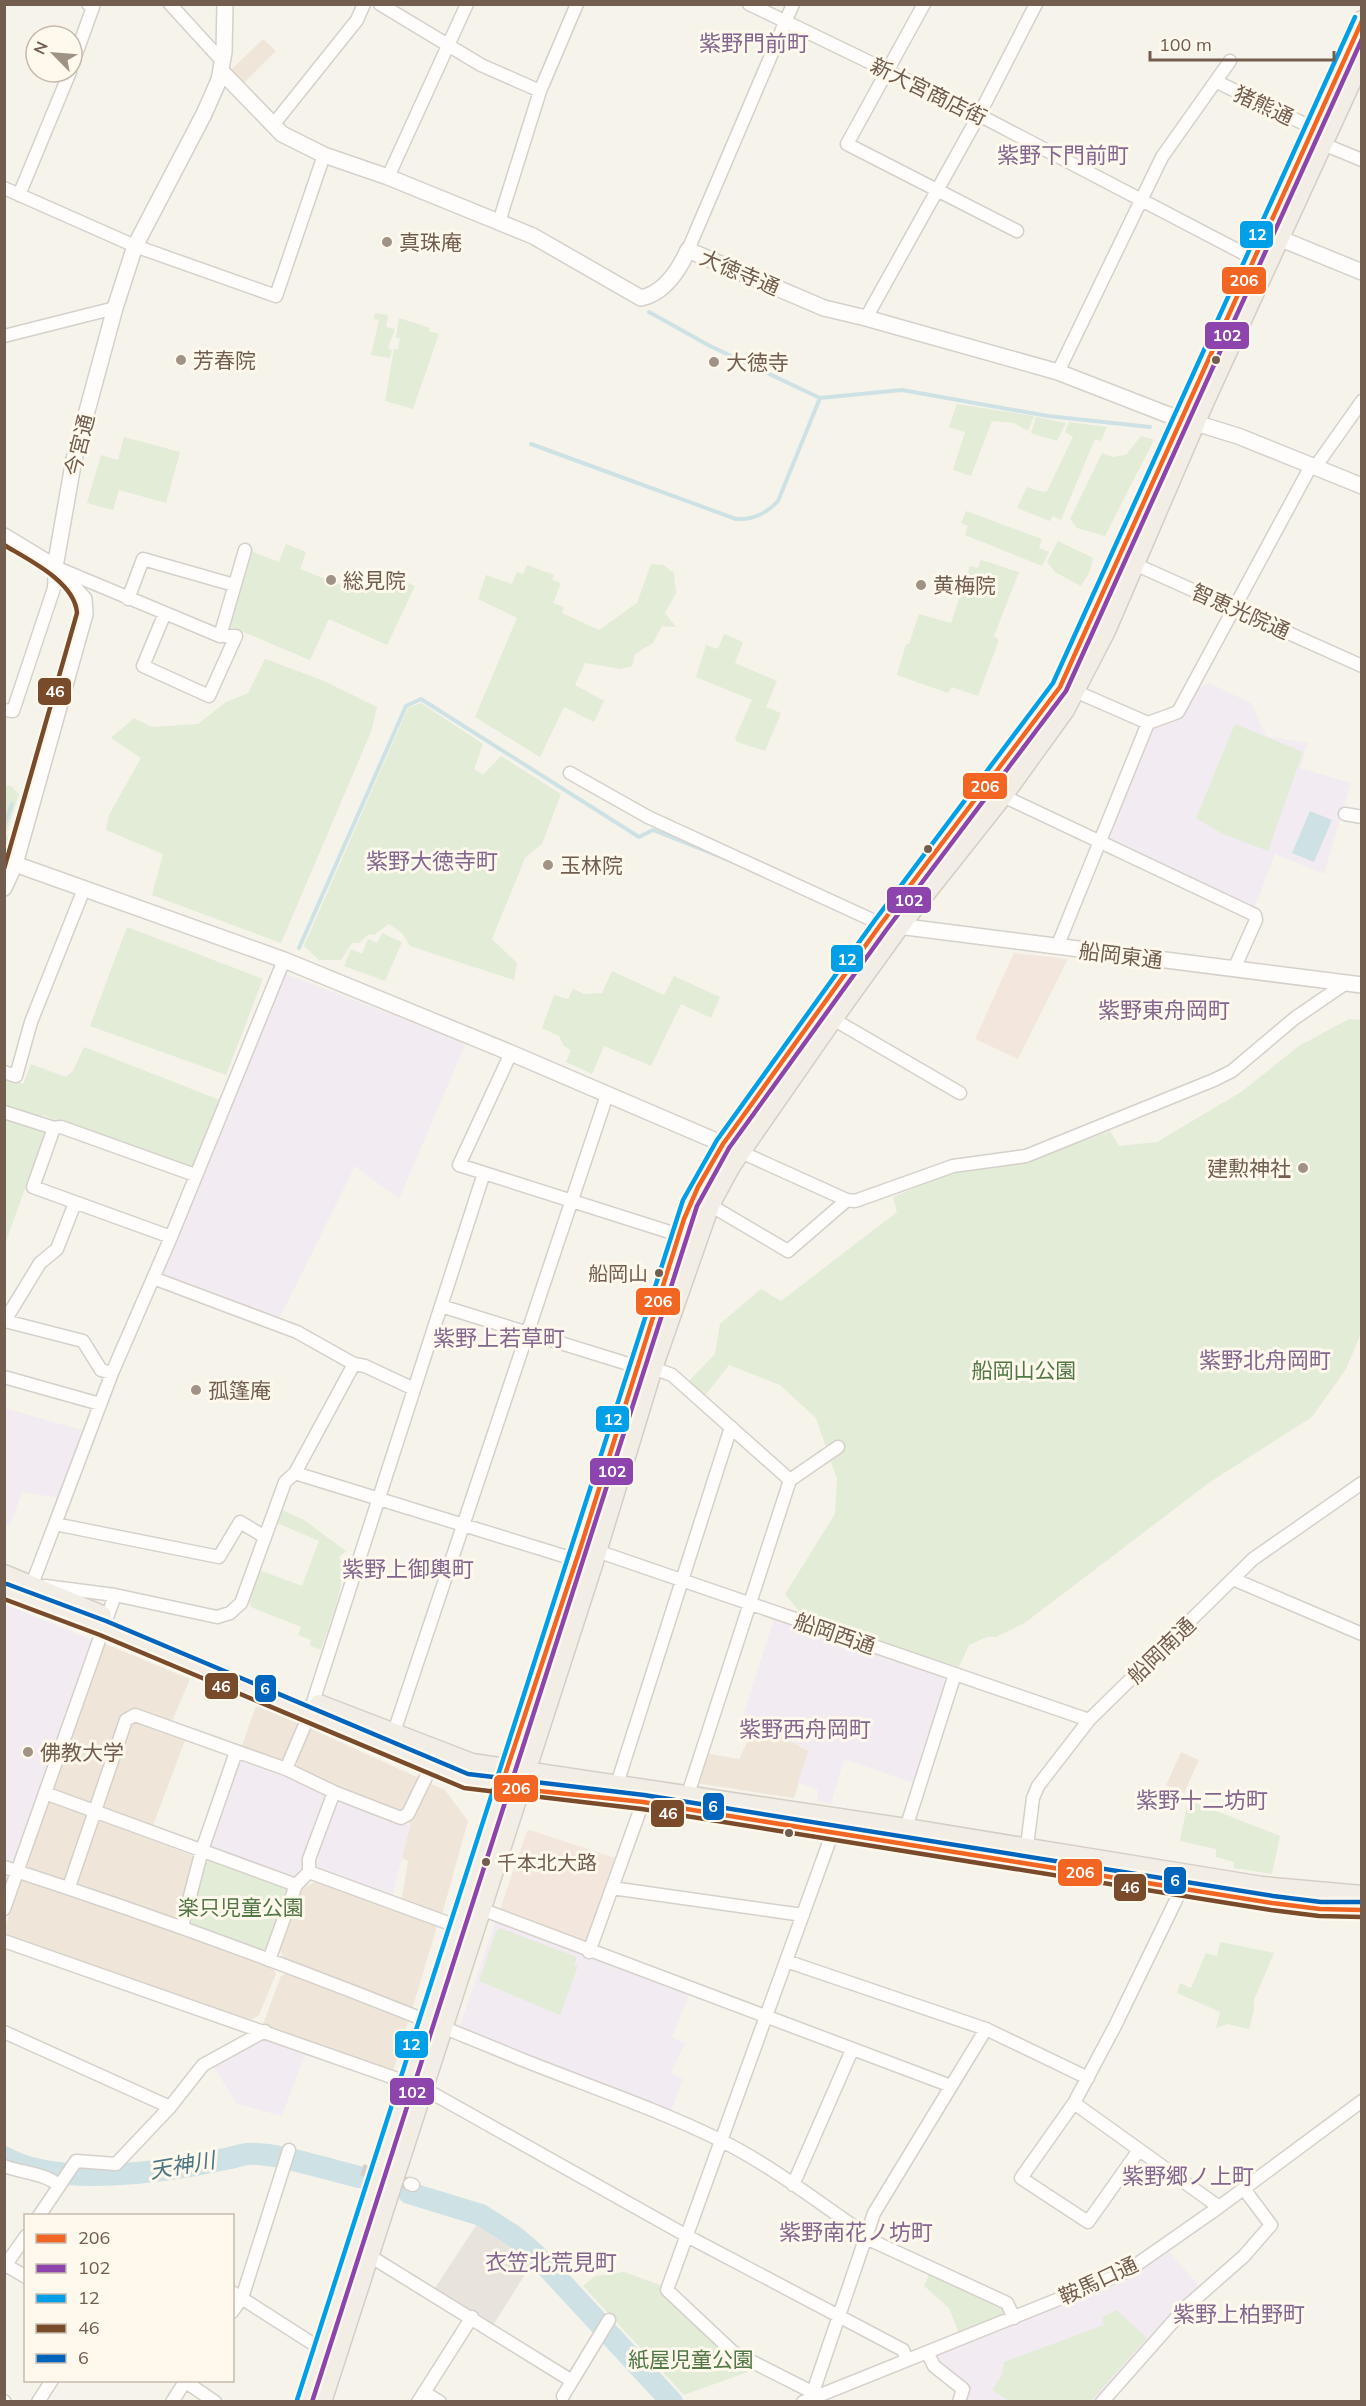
<svg xmlns="http://www.w3.org/2000/svg" width="1366" height="2406" font-family="Mulish,'Noto Sans JP',sans-serif">
  <style>
    .residential { fill: #efe6d9 }
    .commercial { fill: #f3e6dd }
    .industrial { fill: #e8e3dd }
    .education { fill: #f3ebf2 }
    .green { fill: #e2ecd7 }
    .water { fill: #cee2e5 }
    .lines { fill: none; stroke-linecap: round; stroke-linejoin: round }
    .stream { stroke: #cee2e5; stroke-width: 4 }
    .river { stroke: #cee2e5; stroke-width: 22 }
    .minor-tunnel { stroke: #d5cec4; stroke-width: 12; stroke-dasharray: 12 6; stroke-linecap: butt }
    .minor-casing { stroke: #d5d0ca; stroke-width: 15 }
    .tertiary-casing { stroke: #d5d0ca; stroke-width: 18 }
    .primary-casing { stroke: #d5cec7; stroke-width: 21 }
    .minor { stroke: #fefdfc; stroke-width: 12 }
    .tertiary { stroke: #fefdfc; stroke-width: 15 }
    .primary { stroke: #f2eee6; stroke-width: 18 }
    .bus-1-casing { stroke: #fef8ed; stroke-width: 9 }
    .bus-2-casing { stroke: #fef8ed; stroke-width: 9 }
    .bus-3-casing { stroke: #fef8ed; stroke-width: 9 }
    .bus-4-casing { stroke: #fef8ed; stroke-width: 9 }
    .bus-5-casing { stroke: #fef8ed; stroke-width: 9 }
    .bus-1 { stroke: #f26522; stroke-width: 4.5 }
    .bus-2 { stroke: #8e44ad; stroke-width: 4.5 }
    .bus-3 { stroke: #00a0e9; stroke-width: 4.5 }
    .bus-4 { stroke: #7a4b2a; stroke-width: 4.5 }
    .bus-5 { stroke: #0065bd; stroke-width: 4.5 }
    .poi-dot { fill: #a09285; stroke: #fef8ed; stroke-width: 2 }
    .bus-dot { fill: #725d4e; stroke: #fef8ed; stroke-width: 2 }
    .labels { text-anchor: middle; dominant-baseline: central; stroke-width: 6; stroke-linejoin: round; paint-order: stroke }
    .bus-label { font-size: 20px; fill: #725d4e; stroke: #fef8ed; text-anchor: end }
    .street-label { font-size: 21px; fill: #725d4e; stroke: #fef8ed }
    .poi-label { font-size: 21px; fill: #725d4e; stroke: #fef8ed; text-anchor: start }
    .park-label { font-size: 21px; fill: #527846; stroke: #fef8ed }
    .neighbourhood-label { font-size: 22px; fill: #84668e; stroke: #fef8ed }
    .water-label { font-size: 22px; font-style: italic; fill: #497684; stroke: #fef8ed }
    .line-badge { stroke: #fef8ed; stroke-width: 2 }
    .badge-label { font-size: 16px; text-anchor: middle; font-weight: bold; fill: #fff }
  </style>
  <rect width="100%" height="100%" fill="#f6f3eb"/>
  <path class="residential" d="M263 39 276 51 244 83 231 70Z
    M103 1643 190 1679 173 1719 167 1723 133 1710 123 1715 93 1805 52 1790Z
    M256 1706 300 1724 285 1763 241 1748Z
    M137 1719 186 1738 152 1828 106 1811 101 1801 128 1724Z
    M756 1723 809 1751 794 1798 695 1783 705 1753 739 1759Z
    M307 1727 419 1778 403 1812 399 1813 297 1770 296 1752Z
    M1181 1752 1199 1760 1184 1793 1166 1785Z
    M427 1782 445 1790 468 1821 441 1918 402 1901V1897L408 1861 401 1858 410 1826 407 1820Z
    M49 1798 90 1813 68 1877 62 1880 29 1868 26 1862Z
    M98 1820 196 1857 178 1919 76 1884Z
    M27 1878 272 1966 276 1974 259 2015 251 2020 6 1936 5 1927 20 1882Z
    M317 1881 437 1926 412 2010 285 1961 279 1948 301 1889Z
    M288 1973 409 2019 393 2072 263 2024 281 1976Z"/>
  <path class="commercial" d="M1014 953 1068 959 1018 1059 975 1039Z
    M530 1830 615 1858 587 1939 580 1943 499 1912 527 1831Z"/>
  <path class="industrial" d="M479 2221 506 2239 531 2265 493 2325 435 2288Z"/>
  <path class="education" d="M1209 683 1251 703 1266 736 1308 743 1300 768 1351 783 1324 874 1275 854 1254 909 1113 842 1108 829 1150 732 1156 726 1181 717 1196 688Z
    M283 973 466 1043 399 1199 355 1166 279 1319 159 1275Z
    M4 1408 85 1431 59 1498 22 1492 10 1526 5 1524Z
    M4 1604 92 1640 12 1867 4 1864Z
    M774 1619 944 1677 945 1682 913 1783 844 1759 831 1804 817 1801 818 1790 798 1782 809 1750 743 1716Z
    M243 1758 321 1789 327 1801 305 1868 291 1879 215 1852 208 1839 239 1760Z
    M340 1797 410 1826 393 1894 386 1898 316 1871 313 1861 336 1798Z
    M495 1922 689 1995 672 2037 685 2043 671 2073 683 2079 669 2116 459 2029Z
    M263 2038 306 2051 282 2116 237 2104 213 2066Z
    M1168 2251 1201 2288 1098 2401H964L968 2386 937 2365 933 2354 1128 2280Z"/>
  <path class="green" d="M375 313 388 315 386 327 395 329 388 348 392 350 390 358 371 355 379 320 374 319Z
    M399 318 430 328 429 331 439 334 413 409 385 401 394 349H398L400 338H396Z
    M957 404 1034 416 1028 431 1014 423 992 421 971 476 953 470 965 432 949 427Z
    M1036 417 1066 423 1057 441 1031 433Z
    M1069 422 1107 427 1101 441 1095 439 1061 520 1053 516 1050 521 1017 508 1027 487 1043 492 1047 491 1073 437 1065 432Z
    M1141 436 1154 440 1105 536 1077 528 1070 519 1102 453 1113 457 1126 455Z
    M124 437 180 452 166 503 119 490 113 510 87 503 101 455 118 460Z
    M966 511 1042 539 1039 548 1049 552 1042 566 965 535 968 526 961 523Z
    M1058 541 1093 558 1090 571 1081 586 1055 572 1047 562Z
    M286 544 306 552 300 569 343 586 345 581 374 592 383 572 415 586 387 645 329 619 310 660 229 626 238 587 251 551 279 562Z
    M981 560 1019 572 994 636 999 640 978 696 952 687 948 693 897 675 906 644H909L919 614 951 623 970 566 978 568Z
    M651 564 663 565 674 573 676 593 665 613 676 627 662 626 653 643 635 654 632 666 621 669 585 663 575 685 604 701 594 722 564 707 540 757 475 717 517 618 478 599 486 575 512 584 517 572 523 574 527 565 554 575 552 580 561 583 553 603 564 607 562 613 599 630 637 603Z
    M724 634 743 642 735 663 777 681 766 707 781 713 765 751 737 742 735 738 752 700 696 677 706 645 718 649Z
    M265 659 322 680 377 707 371 732 281 943 152 895 163 854 106 830 109 815 141 758 111 738 134 718 152 727 198 724 226 702 248 693Z
    M421 703 483 744 474 769 483 775 501 756 561 794 542 844 525 858 492 939 517 963 514 980 410 946 402 933 389 924 374 935 369 934 359 943H352L341 960H319L304 946 408 708Z
    M1235 724 1303 752 1268 851 1223 834 1196 818Z
    M5 785 11 786 19 794 6 834 12 847 8 857 4 856Z
    M127 927 263 979 226 1075 90 1026Z
    M382 933 402 942 385 981 344 966 351 949 362 954 368 939 377 943Z
    M612 971 664 995 674 976 720 997 711 1018 681 1004 651 1066 604 1046 592 1074 566 1062 571 1050 564 1046 559 1036 542 1028 554 995 568 999 573 989 584 994 602 993Z
    M1349 1019 1361 1020 1362 1331 1346 1369 1312 1417 1210 1482 1026 1622 996 1637H987L969 1645 959 1667 804 1617 785 1594 835 1514 837 1479 816 1418 780 1385 729 1365 704 1397 687 1383 715 1354 720 1324 761 1289 781 1301 897 1212 893 1197 945 1175 1029 1161 1110 1131 1119 1146 1157 1142 1241 1092 1299 1046Z
    M84 1047 220 1100 192 1167 42 1115 39 1121 5 1109 4 1077 23 1084 31 1064 66 1077 73 1071Z
    M5 1116 46 1130 5 1244Z
    M282 1510 304 1520 346 1551 339 1557C350 1578 328 1627 321 1650L310 1646 311 1640 298 1635 301 1627 251 1607 249 1600 259 1570 302 1586 319 1541 277 1523Z
    M1188 1800 1280 1836 1272 1874 1234 1868V1862L1216 1857V1849L1180 1841Z
    M211 1859 289 1887 271 1945 261 1951 193 1926C189 1912 196 1866 211 1859Z
    M500 1928 577 1957 574 1965 578 1966 560 2015 479 1981 496 1931Z
    M1220 1942 1274 1953 1254 2000V2010L1249 2029 1228 2024 1216 2028 1220 2012 1177 1993 1180 1983 1191 1988 1206 1953 1217 1956Z
    M624 2272 663 2286 733 2358 753 2370 684 2395 583 2286 595 2276Z
    M929 2274 1004 2310 1006 2314 959 2333 949 2308 924 2286Z
    M1117 2310 1147 2338 1091 2401H1009L992 2390 1002 2375 1004 2362 1104 2325 1102 2317Z"/>
  <path class="water" d="M1310 811 1332 820 1314 862 1292 853Z"/>
  <g class="lines">
    <path class="stream" d="M649 312 710 346 820 398 902 390 1048 416 1150 427
      M531 444 736 519C752 520 767 513 778 501L820 398
      M4 825 12 804
      M299 948 406 706 421 699 639 837 653 830 726 859"/>
    <path class="river" d="M4 2157C57 2188 167 2172 225 2159 232 2158 240 2155 247 2154 271 2151 333 2171 359 2177
      M409 2193 481 2215 514 2236 535 2254 672 2402"/>
    <path class="minor-tunnel" d="M362 2170 410 2184"/>
    <defs>
      <path id="minor" d="M170 4 223 62
        M380 4 481 65 540 91
        M749 4 979 115 1260 262
        M924 4 847 144 1017 231
        M72 65 93 7 88 4
        M1217 82 1311 127
        M273 125 357 20 364 4
        M1323 144 1362 160
        M388 177 467 4
        M4 188 135 246 276 296 324 155
        M19 195 70 72
        M499 222 540 91 577 4
        M688 250 793 4
        M866 318 979 115 1036 4
        M4 336 115 308
        M1058 372 1162 157 1230 61
        M1316 466 1362 401
        M1130 562 1362 666
        M128 599 143 559 234 585
        M220 636 245 550
        M1077 692 1148 723
        M4 710 13 711 54 588 55 567 220 636H236L209 696 143 666 165 613
        M570 773 648 817 881 924
        M1003 796 1255 915 1256 920 1234 969
        M1345 814 1362 817
        M1057 947 1148 723 1178 712 1312 464
        M833 1019 960 1093
        M511 1053 459 1165 679 1235
        M4 1072 16 1076 31 1022 84 889
        M4 1112 54 1128 61 1127 195 1175
        M54 1128 33 1187 171 1237
        M734 1149 847 1200 855 1201 953 1166 1026 1156 1214 1080 1232 1071 1295 1018 1346 983
        M710 1205 788 1251 847 1200
        M153 1278 297 1332 354 1364 365 1366 414 1389
        M441 1306 638 1367 653 1368 672 1375 790 1480
        M5 1321 83 1341 101 1370 112 1373
        M4 1322 40 1263 57 1249 75 1203
        M4 1377 100 1404
        M295 1473 593 1565
        M55 1524 112 1373 171 1237 284 960
        M591 1549 1089 1720
        M1233 1579 1362 1634
        M45 1586 115 1595
        M29 1592 55 1524 219 1557 240 1522 265 1537
        M313 1702 484 1173
        M393 1735 607 1095
        M286 1769 310 1713
        M617 1784 731 1427
        M45 1793 296 1885
        M688 1794 790 1480 838 1447
        M906 1828 955 1674
        M1026 1854 1033 1798 1038 1786 1089 1720 1253 1559 1362 1483
        M4 1867C180 1924 352 1989 523 2060 588 2086 657 2109 720 2140 772 2166 820 2203 867 2236
        M309 1872 459 1927
        M69 1887 126 1720 135 1715 286 1769 334 1792 401 1818 408 1814 431 1767
        M612 1888 803 1915
        M4 1909 115 1595 217 1617 230 1613 241 1603 285 1482 295 1473 354 1364
        M481 1909 951 2086
        M182 1927 202 1850 236 1752
        M4 1941 423 2088 687 2236 903 2350 906 2358
        M589 1952 643 1802
        M269 1960 296 1885 309 1872V1859L334 1792
        M786 1961 986 2029 1088 2078
        M4 2032 170 2107
        M1074 2103 1219 2207
        M1139 2150 1088 2222 1021 2178 1074 2103 1115 2026 1177 1898 1181 1882
        M4 2166C22 2173 46 2173 59 2186
        M410 2184 413 2185
        M793 2185 852 2050
        M39 2216 76 2161 116 2164 170 2107 203 2065 265 2031
        M866 2238 1007 2303 1014 2318
        M365 2253 572 2381 563 2396
        M4 2264 26 2277
        M4 2267 26 2236
        M232 2292 321 2349
        M232 2312 242 2298 289 2150
        M927 2352 934 2366 963 2389 959 2402
        M183 2380 215 2402
        M572 2381 609 2320
        M424 2392 440 2402
        M812 2392 733 2352 667 2290 832 1834 831 1828
        M811 2398 874 2213 986 2029
        M4 2401 5 2402
        M38 2402 52 2380
        M172 2402 186 2380
        M418 2402 472 2317
        M803 2402 1126 2272 1219 2207 1362 2101
        M1102 2402 1185 2308 1244 2256 1271 2225 1244 2189"/>
      <path id="tertiary" d="M222 72 282 134 324 155 388 177 533 236 641 298C665 293 679 270 688 250L824 308 866 318 1058 372 1166 414 1238 436 1362 486
        M1269 234 1362 272
        M4 536 55 567 84 599 85 614 15 864 4 888
        M55 567 74 459 115 308 135 246 204 114 219 80 224 52 225 4
        M15 864 284 960 511 1053 723 1144
        M890 925 1362 985"/>
      <path id="primary" d="M4 1574 102 1615
        M4 1591 103 1628 466 1781 643 1802 1272 1903 1320 1909 1362 1910
        M319 1704 472 1763 906 1828 1262 1886 1362 1895
        M304 2402 690 1203 723 1144 881 924 947 840 1060 687 1362 20
        M322 2402 593 1565 653 1368 710 1205 731 1166 833 1019 900 926 1003 796 1065 710 1106 631 1205 401 1362 59"/>
    </defs>
    <use href="#minor" class="minor-casing"/>
    <use href="#tertiary" class="tertiary-casing"/>
    <use href="#primary" class="primary-casing"/>
    <use href="#minor" class="minor"/>
    <use href="#tertiary" class="tertiary"/>
    <use href="#primary" class="primary"/>
    <defs>
      <path id="bus-1" d="M1362 21 1060 687 881 924 723 1144 698 1187 684 1219 581 1546 501 1787 643 1802 1272 1903 1320 1909 1362 1910"/>
      <path id="bus-2" d="M312 2402 697 1206 729 1148 887 929 1066 691 1362 39"/>
      <path id="bus-3" d="M297 2400 683 1200 717 1140 875 920 1053 683 1355 17"/>
      <path id="bus-4" d="M4 545C29 560 75 582 77 613L4 869
        M4 1599 100 1635 464 1788 642 1809 1271 1910 1319 1916 1362 1917"/>
      <path id="bus-5" d="M7 1584 106 1621 468 1774 644 1795 1273 1896 1321 1902H1362"/>
    </defs>
    <use href="#bus-1" class="bus-1-casing"/>
    <use href="#bus-2" class="bus-2-casing"/>
    <use href="#bus-3" class="bus-3-casing"/>
    <use href="#bus-4" class="bus-4-casing"/>
    <use href="#bus-5" class="bus-5-casing"/>
    <use href="#bus-1" class="bus-1"/>
    <use href="#bus-2" class="bus-2"/>
    <use href="#bus-3" class="bus-3"/>
    <use href="#bus-4" class="bus-4"/>
    <use href="#bus-5" class="bus-5"/>
  </g>
  <g class="poi-dot">
    <circle cx="387" cy="242" r="6"/>
    <circle cx="181" cy="360" r="6"/>
    <circle cx="714" cy="362" r="6"/>
    <circle cx="331" cy="580" r="6"/>
    <circle cx="921" cy="585" r="6"/>
    <circle cx="548" cy="865" r="6"/>
    <circle cx="1303" cy="1168" r="6"/>
    <circle cx="196" cy="1390" r="6"/>
    <circle cx="28" cy="1752" r="6"/>
  </g>
  <g class="bus-dot">
    <circle cx="1216" cy="360" r="5"/>
    <circle cx="928" cy="849" r="5"/>
    <circle cx="659" cy="1273" r="5"/>
    <circle cx="789" cy="1833" r="5"/>
    <circle cx="486" cy="1862" r="5"/>
  </g>
  <g class="labels">
    <g class="bus-label">
      <text x="648" y="1273">船岡山</text>
      <text x="497" y="1862" text-anchor="start">千本北大路</text>
    </g>
    <g class="street-label">
      <text transform="translate(929 91) rotate(26)">新大宮商店街</text>
      <text transform="translate(1264 105) rotate(25)">猪熊通</text>
      <text transform="translate(740 272) rotate(23)">大徳寺通</text>
      <text transform="translate(79 445) rotate(-76)">今宮通</text>
      <text transform="translate(1241 611) rotate(24)">智恵光院通</text>
      <text transform="translate(1121 955) rotate(7)">船岡東通</text>
      <text transform="translate(835 1633) rotate(19)">船岡西通</text>
      <text transform="translate(1161 1650) rotate(-44)">船岡南通</text>
      <text transform="translate(1098 2280) rotate(-25)">鞍馬口通</text>
    </g>
    <g class="poi-label">
      <text x="399" y="242">真珠庵</text>
      <text x="193" y="360">芳春院</text>
      <text x="726" y="362">大徳寺</text>
      <text x="343" y="580">総見院</text>
      <text x="933" y="585">黄梅院</text>
      <text x="560" y="865">玉林院</text>
      <text x="1291" y="1168" text-anchor="end">建勲神社</text>
      <text x="208" y="1390">孤篷庵</text>
      <text x="40" y="1752">佛教大学</text>
    </g>
    <g class="park-label">
      <text x="1024" y="1370">船岡山公園</text>
      <text x="241" y="1907">楽只児童公園</text>
      <text x="691" y="2359">紙屋児童公園</text>
    </g>
    <g class="neighbourhood-label">
      <text x="754" y="43">紫野門前町</text>
      <text x="1063" y="155">紫野下門前町</text>
      <text x="432" y="861">紫野大徳寺町</text>
      <text x="1164" y="1010">紫野東舟岡町</text>
      <text x="499" y="1338">紫野上若草町</text>
      <text x="1265" y="1360">紫野北舟岡町</text>
      <text x="408" y="1569">紫野上御輿町</text>
      <text x="805" y="1729">紫野西舟岡町</text>
      <text x="1202" y="1800">紫野十二坊町</text>
      <text x="1188" y="2176">紫野郷ノ上町</text>
      <text x="856" y="2232">紫野南花ノ坊町</text>
      <text x="551" y="2262">衣笠北荒見町</text>
      <text x="1239" y="2314">紫野上柏野町</text>
    </g>
    <g class="water-label">
      <text transform="translate(182 2165) rotate(-10)">天神川</text>
    </g>
  </g>
  <g class="line-badge">
    <rect x="1239" y="220" width="35" height="29" rx="6" fill="#00a0e9"/>
    <rect x="1221" y="266" width="46" height="29" rx="6" fill="#f26522"/>
    <rect x="1204" y="321" width="46" height="29" rx="6" fill="#8e44ad"/>
    <rect x="37" y="677" width="35" height="29" rx="6" fill="#7a4b2a"/>
    <rect x="962" y="772" width="46" height="28" rx="6" fill="#f26522"/>
    <rect x="886" y="886" width="46" height="28" rx="6" fill="#8e44ad"/>
    <rect x="830" y="944" width="34" height="29" rx="6" fill="#00a0e9"/>
    <rect x="635" y="1287" width="46" height="29" rx="6" fill="#f26522"/>
    <rect x="595" y="1405" width="35" height="28" rx="6" fill="#00a0e9"/>
    <rect x="589" y="1457" width="45" height="29" rx="6" fill="#8e44ad"/>
    <rect x="204" y="1672" width="35" height="28" rx="6" fill="#7a4b2a"/>
    <rect x="254" y="1674" width="23" height="29" rx="6" fill="#0065bd"/>
    <rect x="493" y="1774" width="46" height="29" rx="6" fill="#f26522"/>
    <rect x="702" y="1792" width="23" height="29" rx="6" fill="#0065bd"/>
    <rect x="650" y="1799" width="35" height="29" rx="6" fill="#7a4b2a"/>
    <rect x="1057" y="1858" width="46" height="29" rx="6" fill="#f26522"/>
    <rect x="1163" y="1866" width="24" height="29" rx="6" fill="#0065bd"/>
    <rect x="1113" y="1873" width="34" height="29" rx="6" fill="#7a4b2a"/>
    <rect x="394" y="2030" width="35" height="29" rx="6" fill="#00a0e9"/>
    <rect x="389" y="2077" width="46" height="29" rx="6" fill="#8e44ad"/>
  </g>
  <g class="badge-label">
    <text x="1257" y="240">12</text>
    <text x="1244" y="286">206</text>
    <text x="1227" y="341">102</text>
    <text x="55" y="697">46</text>
    <text x="985" y="792">206</text>
    <text x="909" y="906">102</text>
    <text x="847" y="965">12</text>
    <text x="658" y="1307">206</text>
    <text x="613" y="1425">12</text>
    <text x="612" y="1477">102</text>
    <text x="221" y="1692">46</text>
    <text x="265" y="1694">6</text>
    <text x="516" y="1794">206</text>
    <text x="713" y="1812">6</text>
    <text x="668" y="1819">46</text>
    <text x="1080" y="1878">206</text>
    <text x="1175" y="1886">6</text>
    <text x="1130" y="1893">46</text>
    <text x="411" y="2050">12</text>
    <text x="412" y="2098">102</text>
  </g>
  <rect width="1366" height="2406" fill="none" stroke="#725d4e" stroke-width="12"/>
  <rect x="24" y="2214" width="210" height="168" fill="#fef8ed" stroke="#c6baad" stroke-width="1.5"/>
  <rect x="36" y="2234" width="30" height="9" fill="#f26522" stroke="#c6baad" stroke-width="1.5"/>
  <text x="78" y="2244" font-size="18" fill="#725d4e">206</text>
  <rect x="36" y="2264" width="30" height="9" fill="#8e44ad" stroke="#c6baad" stroke-width="1.5"/>
  <text x="78" y="2274" font-size="18" fill="#725d4e">102</text>
  <rect x="36" y="2294" width="30" height="9" fill="#00a0e9" stroke="#c6baad" stroke-width="1.5"/>
  <text x="78" y="2304" font-size="18" fill="#725d4e">12</text>
  <rect x="36" y="2324" width="30" height="9" fill="#7a4b2a" stroke="#c6baad" stroke-width="1.5"/>
  <text x="78" y="2334" font-size="18" fill="#725d4e">46</text>
  <rect x="36" y="2354" width="30" height="9" fill="#0065bd" stroke="#c6baad" stroke-width="1.5"/>
  <text x="78" y="2364" font-size="18" fill="#725d4e">6</text>
  <g transform="translate(54 54) rotate(295)"><circle r="28" fill="#fef8ed" stroke="#c6baad" stroke-width="1.5"/>
  <path d="M0-4.5L10 22L0 15L-10 22Z" fill="#a09285"/>
  <text y="-9" font-size="16" font-weight="bold" text-anchor="middle" fill="#725d4e">N</text>
  </g>
  <path d="M1150 51v9h184v-9" fill="none" stroke="#725d4e" stroke-width="3"/>
  <text x="1159" y="51" font-size="18" fill="#725d4e" stroke="#fef8ed" stroke-width="4.5" paint-order="stroke">100 m</text>
</svg>
